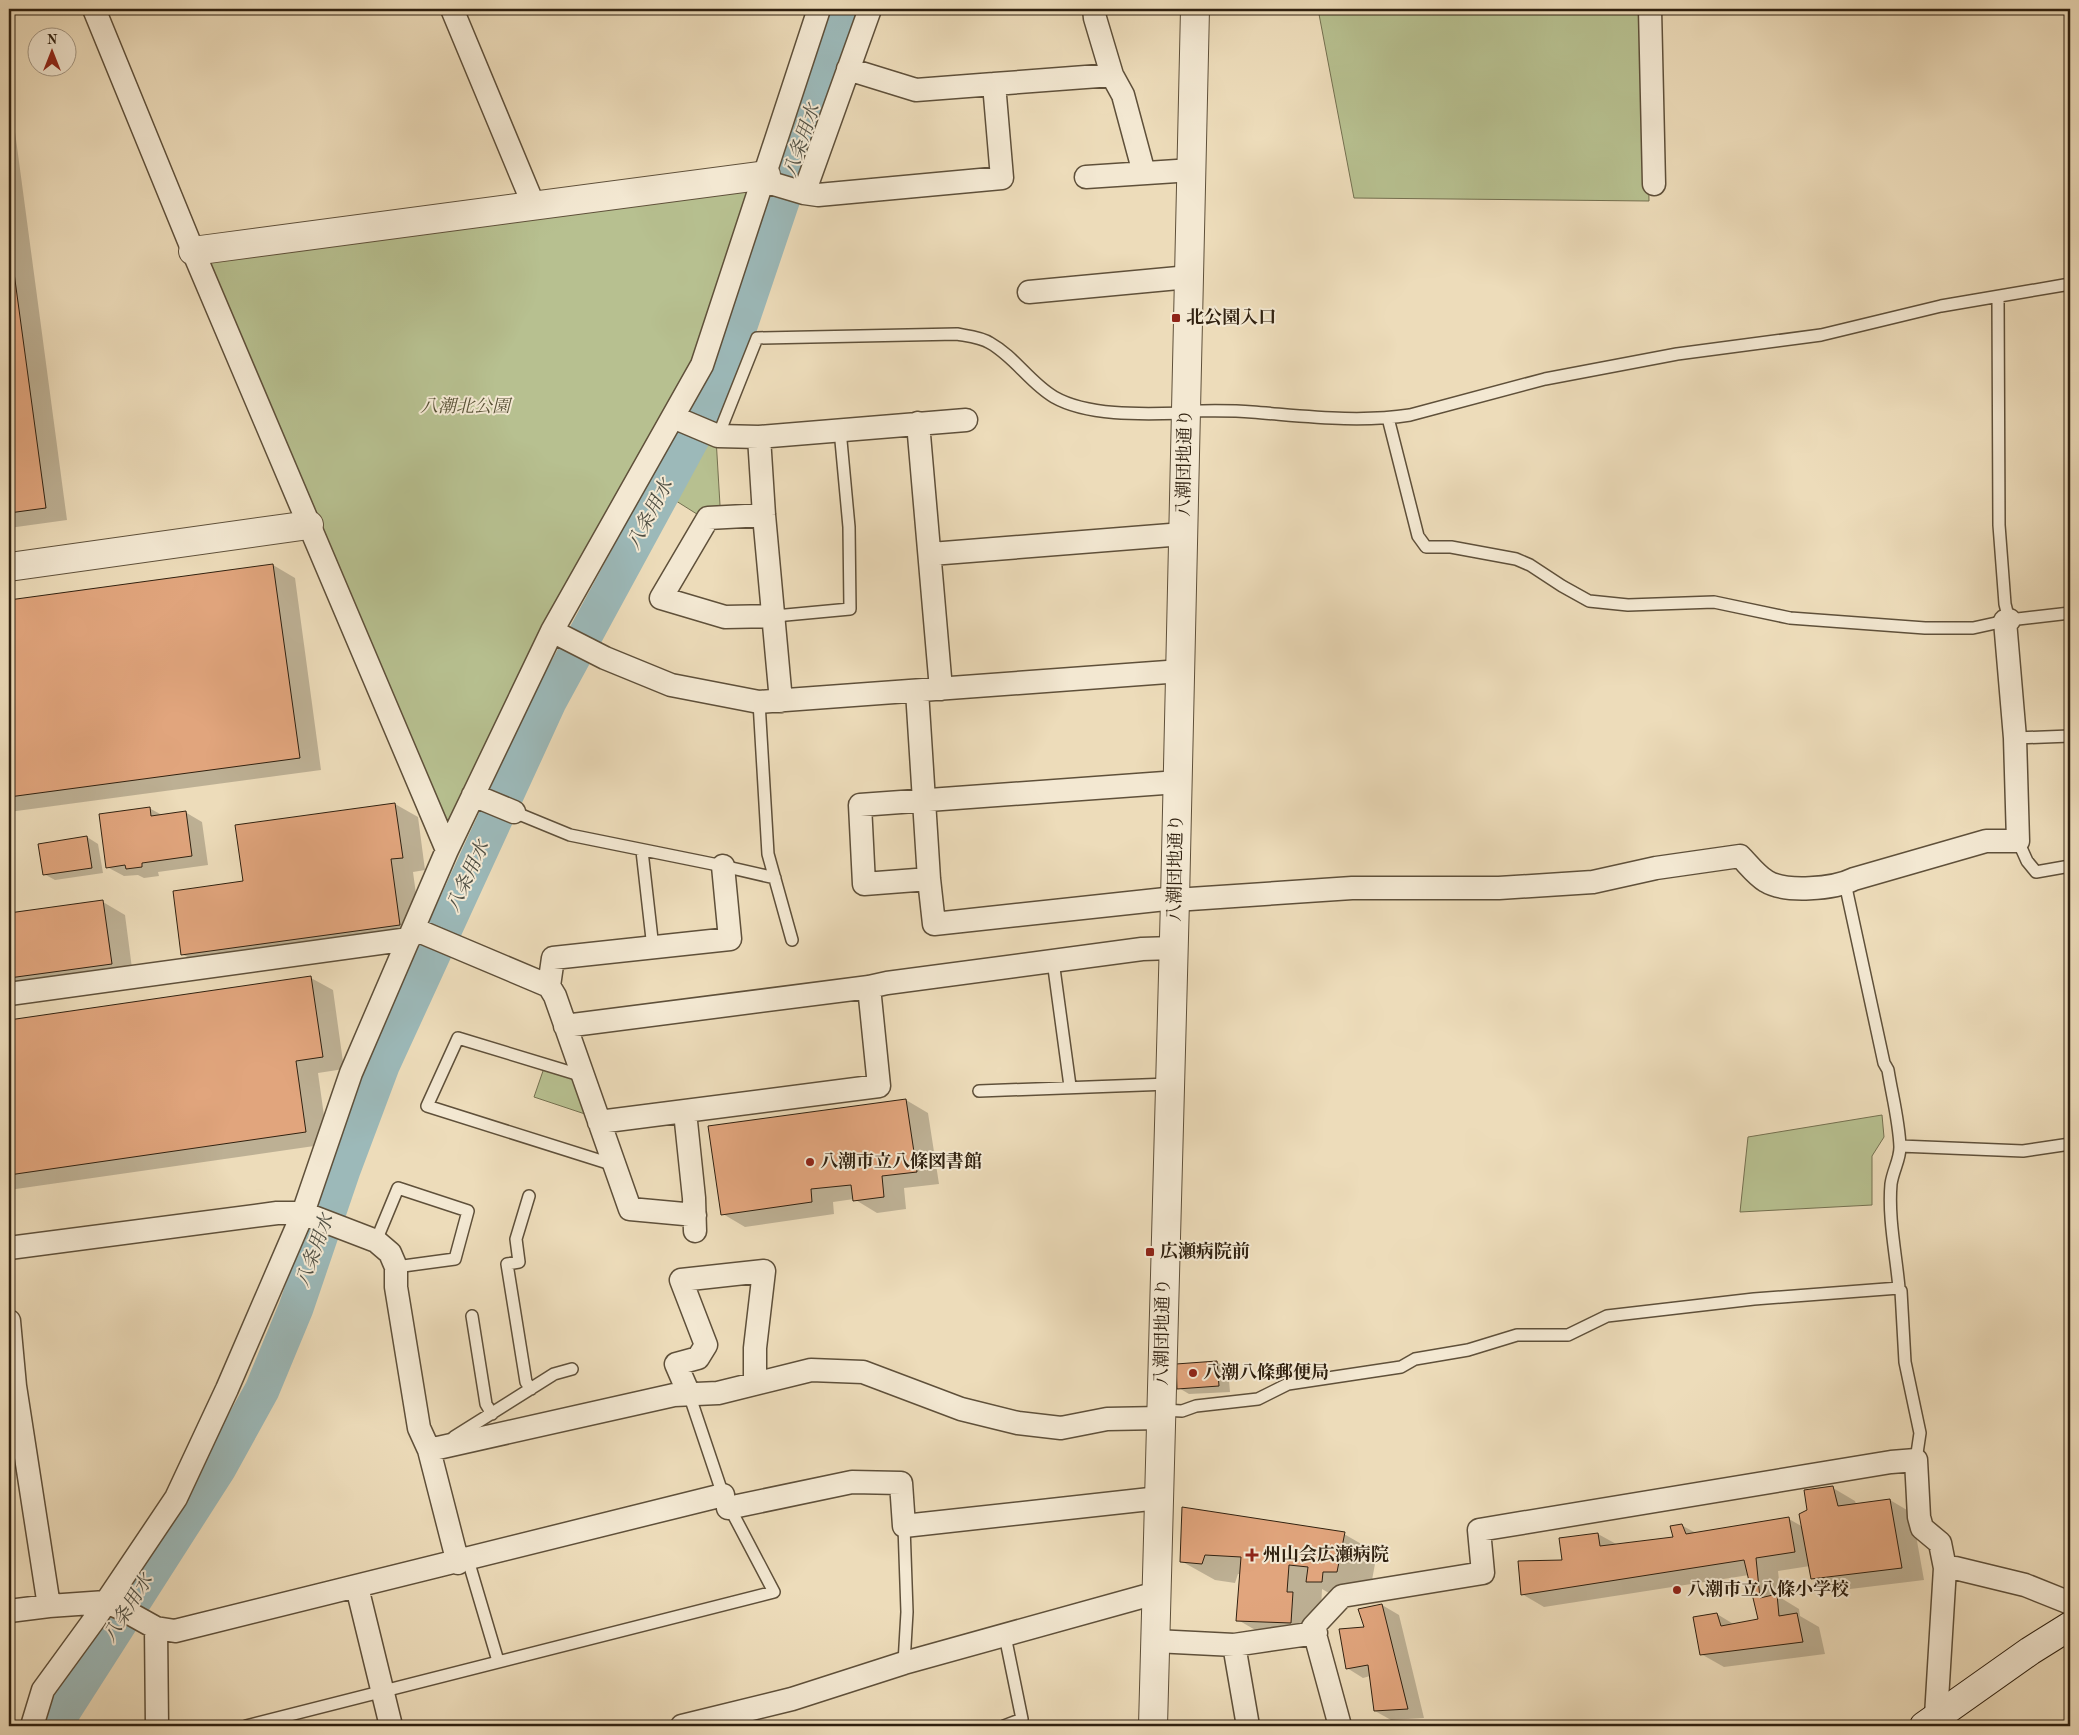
<svg xmlns="http://www.w3.org/2000/svg" width="2079" height="1735" font-family="'Old Standard TT','Noto Serif JP',serif">
  <style>
    .green { fill: #b7c090; stroke: #747050 }
    .shadow { fill: #0003 }
    .lines { fill: none; stroke-linecap: round; stroke-linejoin: round }
    .river { stroke: #9cb9b9; stroke-width: 35 }
    .building { fill: #e1a57d; stroke: #302110 }
    .service-casing { stroke: #5f503a; stroke-width: 14 }
    .minor-casing { stroke: #5f503a; stroke-width: 25 }
    .tertiary-casing { stroke: #5f503a; stroke-width: 30 }
    .secondary-casing { stroke: #302110; stroke-width: 30 }
    .service { stroke: #f3e8d2; stroke-width: 11 }
    .minor { stroke: #f3e8d2; stroke-width: 22 }
    .tertiary { stroke: #f3e8d2; stroke-width: 28 }
    .secondary { stroke: #f3e8d2; stroke-width: 28 }
    .poi-dot { fill: #8f2418; stroke: #f3e8d2; stroke-width: 2 }
    .labels { text-anchor: middle; dominant-baseline: central; stroke-width: 4; stroke-linejoin: round; paint-order: stroke }
    .poi-label { font-size: 18px; font-weight: bold; fill: #302110; stroke: #f3e8d2; text-anchor: start }
    .park-label { font-size: 18px; font-style: italic; fill: #585136; stroke: #f3e8d2 }
    .street-label { font-size: 18px; fill: #302110; stroke: #f3e8d2 }
    .water-label { font-size: 19px; font-style: italic; fill: #504f43; stroke: #f3e8d2 }
  </style>
  <rect width="100%" height="100%" fill="#eddcba"/>
  <filter id="stains"><feTurbulence type="fractalNoise" baseFrequency=".004" numOctaves="4"/><feColorMatrix values="0 0 0 0 .2 0 0 0 0 .09 0 0 0 0 .02 0 0 0 .5 -.17"/></filter>
  <radialGradient id="worn" r=".72"><stop offset=".6" stop-color="#630" stop-opacity="0"/><stop offset="1" stop-color="#630" stop-opacity=".3"/></radialGradient>
  <path class="green" d="M1318 9H1645L1649 201 1354 198Z
    M756 184 694 365 450 834 198 255Z
    M698 431 716 438 721 522 708 521 665 494Z
    M544 1068 573 1077 588 1115 534 1097Z
    M1882 1115 1884 1137 1872 1156V1205L1740 1212 1748 1137Z"/>
  <path class="shadow" d="M9 87 67 520 9 528Z
    M273 565 295 578 321 770 9 812V601Z
    M395 804 418 817 425 870 413 872 422 938 205 967 182 954 244 882 236 826Z
    M149 808 162 815 185 812 202 822 208 865 158 872 159 876 144 878 138 875 124 876 107 867Z
    M87 837 98 844 103 873 55 880 44 874 40 845Z
    M103 902 125 915 133 976 9 993V915Z
    M311 978 333 990 344 1069 318 1073 328 1144 9 1190V1021Z
    M906 1100 928 1113 939 1184 904 1188 906 1209 877 1213 854 1199 833 1202 834 1214 745 1227 723 1214Z
    M1217 1362 1228 1369 1230 1392 1189 1394 1179 1388 1177 1365Z
    M1833 1488 1855 1501 1856 1504 1890 1500 1912 1513 1924 1580 1834 1591 1812 1578 1810 1566 1778 1571 1781 1598 1799 1609 1800 1616 1819 1627 1825 1654 1724 1667 1701 1654 1717 1614 1735 1625 1760 1621 1749 1575 1544 1607 1522 1594 1598 1534 1618 1545 1675 1539 1681 1525 1696 1533 1789 1519 1803 1527 1809 1511Z
    M1184 1508 1344 1534 1377 1553 1370 1591 1341 1600 1322 1589 1321 1610 1326 1613 1271 1639 1238 1620 1241 1574H1238L1235 1583 1215 1580 1181 1561Z
    M1382 1605 1399 1615 1424 1718 1391 1720 1375 1711 1370 1676 1363 1678 1347 1668 1366 1628Z"/>
  <g class="lines">
    <path class="river" d="M54 1726 219 1468 262 1390 296 1308 343 1170 382 1066 549 702 718 391 847 9"/>
  </g>
  <path class="building" d="M9 236 46 508 9 513Z
    M273 564 300 758 9 797V600Z
    M395 803 403 858 391 859 400 925 181 955 173 891 243 881 235 825Z
    M150 807 151 816 186 811 192 856 142 863V867L126 869 125 865 106 868 99 814Z
    M87 836 92 868 43 875 38 844Z
    M103 900 112 964 9 978V913Z
    M311 976 323 1057 296 1061 306 1132 9 1175V1020Z
    M906 1099 917 1172 882 1176 884 1197 853 1201 851 1185 811 1189 812 1202 721 1215 708 1126Z
    M1217 1361 1219 1386 1177 1389 1176 1364Z
    M1833 1486 1838 1506 1890 1499 1902 1568 1811 1579 1799 1514 1807 1510 1804 1490Z
    M1182 1507 1345 1532 1337 1572H1323L1322 1582H1306L1308 1567 1289 1565 1287 1592H1293L1291 1623 1236 1621 1241 1557 1205 1555 1202 1564 1180 1562Z
    M1789 1517 1795 1552 1756 1558 1760 1598 1777 1594 1779 1616 1797 1613 1803 1642 1700 1655 1693 1617 1717 1613 1721 1626 1758 1619 1744 1560 1521 1595 1518 1561 1562 1560 1559 1538 1598 1533 1600 1546 1673 1537 1670 1526 1682 1524 1686 1534Z
    M1382 1604 1408 1709 1374 1711 1368 1665 1346 1669 1339 1629 1364 1627 1358 1609Z"/>
  <g class="lines">
    <defs>
      <path id="service" d="M1998 297 1999 525 2005 604 2009 620 2070 613
        M1186 411C1208 411 1230 410 1252 412 1305 416 1357 423 1410 415L1545 379 1677 354 1821 335 1941 306 2070 284
        M1388 418 1418 536 1426 547H1451L1516 559 1530 565 1562 586 1589 601 1628 605 1714 602 1790 618 1925 628H1973L2005 621
        M718 436 757 338 957 334C968 336 981 337 990 343 1015 357 1030 383 1054 397 1089 417 1147 414 1186 413
        M775 616 850 609 849 527 840 430
        M759 702 768 854 792 940
        M2015 738 2070 736
        M514 812 570 835 723 866 775 878
        M2018 841 2027 861 2036 872 2070 866
        M642 851 653 948
        M1845 883 1884 1063 1888 1070C1892 1095 1899 1121 1900 1147 1900 1160 1893 1170 1891 1184 1888 1218 1896 1254 1899 1288L1901 1291 1905 1362 1920 1433 1916 1460
        M1053 961 1070 1086
        M583 1076 458 1038 427 1106 614 1165
        M979 1091 1169 1084
        M1900 1146 2023 1151 2070 1144
        M529 1196 516 1239 519 1262 507 1264 526 1382 531 1389
        M376 1241 398 1188 468 1211 455 1259 396 1267
        M472 1316 486 1404 492 1414
        M1161 1410 1182 1411 1196 1406 1258 1399 1288 1384 1401 1367 1415 1359 1468 1350 1517 1335H1568L1607 1316 1754 1299 1899 1288
        M454 1437 554 1374 572 1369
        M904 1526 907 1612 904 1663
        M468 1560 498 1661
        M246 1726 774 1592 723 1495 689 1394
        M1004 1726 1022 1719 1005 1636"/>
      <path id="minor" d="M94 9 193 251 447 850
        M452 9 534 206
        M1094 9 1095 18 1112 75 1123 95 1144 173
        M1650 9 1654 184
        M848 69 916 90 994 84
        M1086 177 1192 170
        M764 181 804 193 818 195 1002 178 994 84 1112 75
        M804 193 870 9
        M1029 292 1189 277
        M673 417 718 436 759 437 966 420
        M918 423 941 689
        M759 437 764 515 781 701
        M764 515 708 518 661 598 725 617 775 616
        M931 554 1183 534
        M552 631 605 658 671 685 759 702 1181 671
        M917 691 929 879 934 924 1175 898
        M473 795 514 812
        M929 879 864 884 860 805 1178 782
        M1175 900 1352 888H1499L1593 882 1656 868 1740 856C1748 864 1756 875 1766 881 1785 893 1834 889 1854 879L1986 841H2018L2015 738 2005 621 2009 620
        M414 929 549 986 555 996 630 1209 695 1215
        M549 986 553 958 730 939 723 866
        M9 994 409 939
        M565 1026 869 987 887 983 1142 949 1173 948
        M685 1112 694 1198 695 1231
        M599 1122 879 1086 869 987
        M9 1248 277 1213H303L376 1241 390 1253 396 1267V1287L419 1428 429 1450 458 1563
        M9 1321 15 1386 49 1606
        M689 1394 676 1364 698 1358 706 1345 681 1280 764 1271 755 1348V1383
        M429 1450 674 1395 718 1393 811 1370 863 1372 961 1409 1018 1423 1061 1428 1107 1419 1161 1418
        M728 1508 852 1482 901 1483 904 1526 1159 1498
        M1945 1568H1955L2025 1585 2070 1603
        M357 1587 391 1726
        M9 1611 49 1606 106 1602 120 1608 156 1628 175 1631 723 1495
        M156 1628 157 1726
        M1155 1641 1234 1645 1316 1633
        M1234 1645 1248 1726
        M32 1726 43 1690 94 1620 176 1498 227 1389 303 1213 351 1073 447 850 552 631 702 365 819 9
        M682 1726 792 1699 904 1663 1156 1593
        M1340 1726 1313 1627 1342 1596 1483 1573 1479 1530 1891 1462 1916 1460 1919 1517 1922 1528 1940 1543 1945 1568 1936 1716"/>
      <path id="tertiary" d="M193 251 766 175
        M9 567 309 525
        M1153 1726 1175 900 1195 9"/>
      <path id="secondary" d="M1924 1726 2030 1651 2070 1626"/>
    </defs>
    <use href="#service" class="service-casing"/>
    <use href="#minor" class="minor-casing"/>
    <use href="#tertiary" class="tertiary-casing"/>
    <use href="#secondary" class="secondary-casing"/>
    <use href="#service" class="service"/>
    <use href="#minor" class="minor"/>
    <use href="#tertiary" class="tertiary"/>
    <use href="#secondary" class="secondary"/>
  </g>
  <g class="poi-dot">
    <rect x="1171" y="313" width="10" height="10" rx="2.5"/>
    <circle cx="810" cy="1162" r="5"/>
    <rect x="1145" y="1247" width="10" height="10" rx="2.5"/>
    <circle cx="1193" cy="1373" r="5"/>
    <path d="M1249.5 1547.5h5v5h5v5h-5v5h-5v-5h-5v-5h5z"/>
    <circle cx="1677" cy="1590" r="5"/>
  </g>
  <g class="labels">
    <g class="poi-label">
      <text x="1186" y="318">北公園入口</text>
      <text x="820" y="1162">八潮市立八條図書館</text>
      <text x="1160" y="1252">広瀬病院前</text>
      <text x="1203" y="1373">八潮八條郵便局</text>
      <text x="1263" y="1555">州山会広瀬病院</text>
      <text x="1687" y="1590">八潮市立八條小学校</text>
    </g>
    <g class="park-label">
      <text x="465" y="407">八潮北公園</text>
    </g>
    <g class="street-label">
      <text transform="translate(1185 463) rotate(-89)">八潮団地通り</text>
      <text transform="translate(1176 868) rotate(-89)">八潮団地通り</text>
      <text transform="translate(1163 1332) rotate(-89)">八潮団地通り</text>
    </g>
    <g class="water-label">
      <text transform="translate(803 141) rotate(-71)">八条用水</text>
      <text transform="translate(651 515) rotate(-62)">八条用水</text>
      <text transform="translate(469 877) rotate(-65)">八条用水</text>
      <text transform="translate(316 1251) rotate(-70)">八条用水</text>
      <text transform="translate(129 1609) rotate(-58)">八条用水</text>
    </g>
  </g>
  <rect width="2079" height="1735" fill="none" stroke="#eddcba" stroke-width="30"/>
  <rect x="10" y="10" width="2059" height="1715" fill="none" stroke="#302110" stroke-width="2.5"/>
  <rect x="15" y="15" width="2049" height="1705" fill="none" stroke="#302110"/>
  <g transform="translate(52 52)"><circle r="24" fill="#f3e8d2" stroke="#a59884"/>
  <path d="M0-4L9 19L0 12L-9 19Z" fill="#8f2418"/>
  <text y="-8" font-size="14" font-weight="bold" text-anchor="middle" fill="#302110">N</text>
  </g>
  <rect width="100%" height="100%" filter="url(#stains)"/>
  <rect width="100%" height="100%" fill="url(#worn)"/>
</svg>
